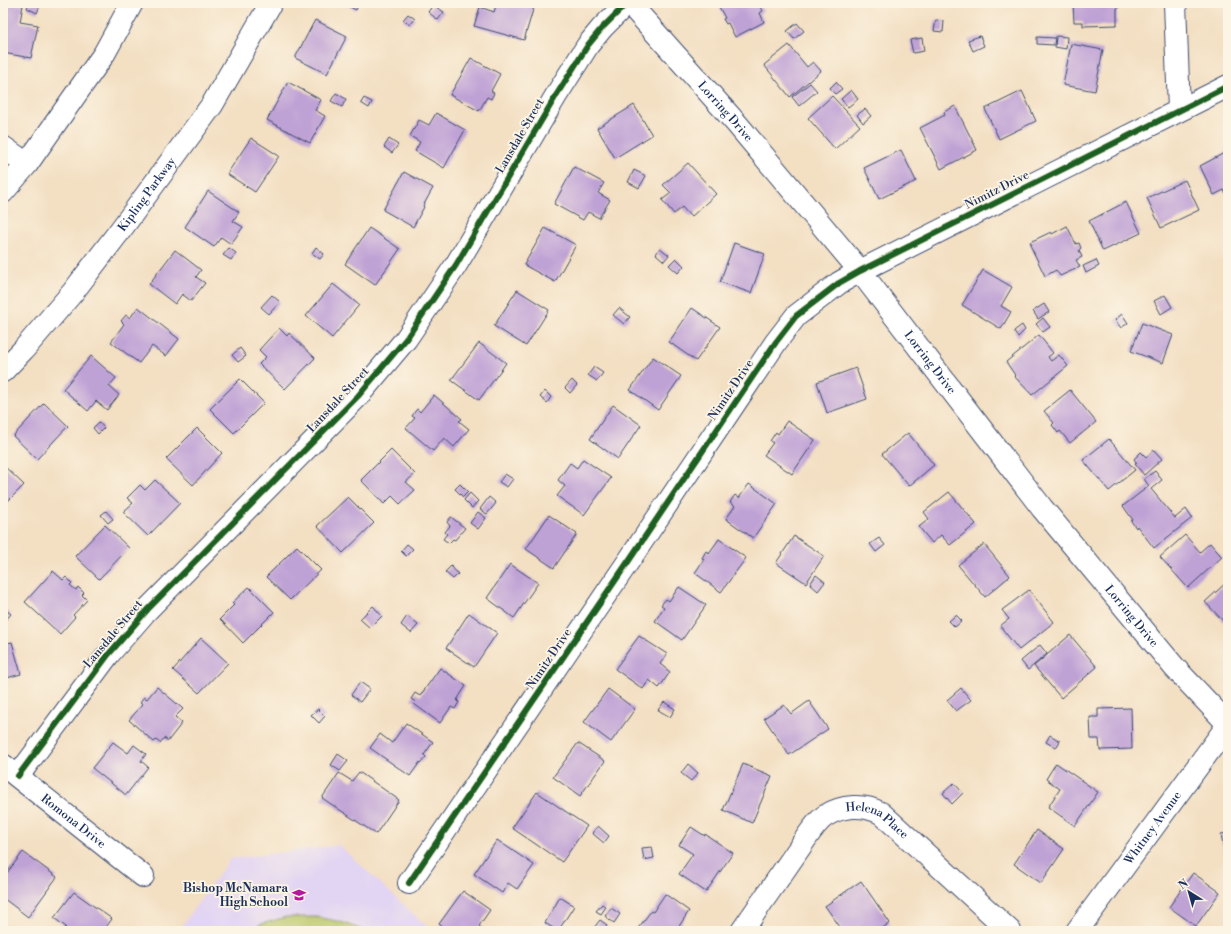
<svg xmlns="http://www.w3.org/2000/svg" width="1231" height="934" font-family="'Libre Bodoni',serif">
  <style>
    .built { fill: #e2d4f3 }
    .green { fill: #b5c264; stroke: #687861 }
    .building { fill: #bfa2d5 }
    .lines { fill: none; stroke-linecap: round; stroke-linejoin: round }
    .minor-casing { stroke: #3b496d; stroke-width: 24 }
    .minor { stroke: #fff; stroke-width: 22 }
    .cycleway-casing { stroke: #fcf5e5; stroke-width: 8 }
    .cycleway { stroke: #1b5e20; stroke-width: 6 }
    .labels { text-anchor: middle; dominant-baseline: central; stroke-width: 3.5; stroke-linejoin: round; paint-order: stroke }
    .street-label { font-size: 12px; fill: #1b2f5e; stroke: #fcf5e5 }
    .poi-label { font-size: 12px; font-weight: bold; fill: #1b2f5e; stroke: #fcf5e5; text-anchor: end }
  </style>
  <rect width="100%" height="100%" fill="#fcf5e5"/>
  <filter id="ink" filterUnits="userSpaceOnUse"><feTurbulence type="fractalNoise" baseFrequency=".025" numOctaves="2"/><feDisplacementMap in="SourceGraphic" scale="8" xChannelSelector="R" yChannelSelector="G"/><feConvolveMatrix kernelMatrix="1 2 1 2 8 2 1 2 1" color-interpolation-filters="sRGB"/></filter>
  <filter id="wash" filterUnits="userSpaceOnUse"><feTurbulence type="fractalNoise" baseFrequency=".012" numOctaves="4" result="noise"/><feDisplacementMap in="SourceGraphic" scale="16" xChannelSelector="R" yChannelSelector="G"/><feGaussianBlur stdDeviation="0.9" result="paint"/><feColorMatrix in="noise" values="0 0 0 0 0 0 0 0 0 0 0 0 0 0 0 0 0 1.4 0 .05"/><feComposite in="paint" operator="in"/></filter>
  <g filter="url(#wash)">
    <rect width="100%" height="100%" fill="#f3dfc2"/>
    <path class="built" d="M339 845 432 931H178L230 859Z"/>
    <path class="green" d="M286 917H318L341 922 365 931H246L261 924Z"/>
    <g id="blocks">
      <path class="building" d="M3 3 23 5 20 22 38 25 31 58 3 53Z
        M29 3H41L37 13 27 8Z
        M342 3H359L356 10Z
        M497 3H535L524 40 474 26 480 7 494 12Z
        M717 3H755L756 5 759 3 763 11 760 13 764 22 735 37 728 23 726 24 723 19 725 18Z
        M1073 3H1119V8H1117V25L1083 26V22H1074Z
        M433 5 444 12 438 20 428 12Z
        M408 14 415 19 410 25 403 20Z
        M315 20 347 36 327 74 295 58Z
        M936 20 944 21 943 32 934 31Z
        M797 23 804 31 794 39 787 31Z
        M980 36 984 46 973 51 968 40Z
        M1056 36 1067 37 1066 49 1055 47Z
        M1037 37 1055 38 1054 45 1037 44Z
        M922 38 924 51 913 53 910 40Z
        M1071 44 1103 50 1095 91 1063 85Z
        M789 45 807 67 813 62 821 71 790 97 764 65Z
        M471 58 500 74 491 91 494 93 491 99 487 97 479 111 450 95Z
        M288 82 321 100 315 110 325 116 310 143 267 120Z
        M836 82 842 89 835 94 830 88Z
        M810 83 817 91 799 106 792 97Z
        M851 90 858 99 848 107 841 99Z
        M1022 91 1036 121 999 139 985 109Z
        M336 93 346 99 342 107 331 101Z
        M832 96 860 126 835 149 808 118Z
        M364 98 372 102 369 108 361 103Z
        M634 105 652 135 615 158 597 128Z
        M955 106 977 150 941 169 920 128 945 115 944 112Z
        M865 109 871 116 863 123 857 115Z
        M436 113 465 130 444 168 415 151 420 142 410 136 419 120 429 125Z
        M251 138 279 156 255 192 227 174Z
        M389 139 398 145 392 153 384 147Z
        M901 150 916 181 879 199 864 168Z
        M1228 151V198L1224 190 1214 195 1200 166Z
        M688 163 716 194 691 217 682 207 674 214 662 200 671 193 663 185Z
        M574 167 604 183 598 193 610 200 599 218 588 212 583 220 554 204Z
        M634 170 646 176 639 188 628 182Z
        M404 172 433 188 423 206 424 207 413 227 383 210Z
        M1185 180 1199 210 1161 228 1147 198Z
        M208 191 239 212 233 221 243 227 231 244 221 237 214 247 185 227Z
        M1126 202 1141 233 1103 251 1089 221Z
        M1067 226 1076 244 1079 243 1081 248 1079 250 1082 257 1076 260 1080 267 1060 276 1056 270 1045 276 1030 245H1032L1030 242 1051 232 1052 234Z
        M369 228 400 249 375 285 345 264Z
        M545 228 576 245 555 282 524 265Z
        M734 243 765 254 751 293 720 282Z
        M316 247 324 254 320 259 312 253Z
        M229 248 236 253 231 260 223 255Z
        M660 248 669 255 664 261 656 254Z
        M175 250 201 270 196 277 205 283 191 301 182 294 175 304 149 284Z
        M676 258 684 266 678 273 669 265Z
        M1096 260 1099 266 1086 273 1083 266Z
        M983 270 1012 287 1001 306 1011 312 1001 329 962 305Z
        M333 284 359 305 332 338 306 316Z
        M517 290 549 310 526 346 494 326Z
        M272 295 280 302 269 314 261 307Z
        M1165 295 1172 307 1161 314 1154 301Z
        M1044 304 1049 312 1038 319 1033 311Z
        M138 307 179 339 166 356 152 346 139 363 111 342 124 324 121 321 126 315 130 318Z
        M619 308 630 317 624 324 613 315Z
        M692 308 720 327 696 361 669 342Z
        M1122 314 1128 323 1121 328 1115 320Z
        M1043 318 1050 327 1043 332 1036 324Z
        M1142 323 1173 335 1163 363 1131 351Z
        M1022 325 1025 330 1018 337 1014 331Z
        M279 328 287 336 289 333 315 358 285 389 259 364 266 357 259 350Z
        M1039 335 1053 353 1048 357 1051 361 1059 355 1068 366 1032 395 1014 376 1015 375 1006 362Z
        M479 343 506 363 479 400 451 380Z
        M240 348 246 356 238 362 232 355Z
        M91 356 116 378 109 386 119 395 107 410 96 401 88 411 63 389Z
        M653 357 681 376 658 410 630 390Z
        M594 367 603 373 597 381 588 375Z
        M856 368 867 399 827 413 817 382Z
        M240 379 264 403 234 433 210 409Z
        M572 380 577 385 570 393 565 388Z
        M1070 390 1096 422 1070 443 1060 431 1058 433 1052 425 1054 423 1044 411Z
        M545 391 551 397 547 403 540 397Z
        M434 395 462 419 459 421 469 429 454 447 444 438 433 451 406 428 415 418 412 416 417 409 420 412Z
        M44 403 68 426 37 459 13 436Z
        M613 405 641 425 618 459 590 439Z
        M787 421 815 440 792 474 764 455 773 443 770 441 776 432 778 434Z
        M99 422 104 428 98 434 93 428Z
        M197 428 222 453 193 485 166 459Z
        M908 433 934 465 909 486 882 454Z
        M1109 439 1135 470 1109 491 1083 460Z
        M391 450 415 474 406 482 415 490 400 504 392 496 384 504 361 480Z
        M1154 450 1162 459 1144 475 1135 464 1137 463 1134 459 1141 452 1146 457Z
        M583 459 611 478 584 515 557 496 565 486 558 480 570 463 577 468Z
        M3 465 24 485 3 506Z
        M1155 471 1162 480 1151 489 1175 518 1186 509 1192 518 1154 548 1137 526 1136 528 1131 521 1133 520 1123 506 1149 486 1144 479Z
        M505 474 513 479 507 487 499 482Z
        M155 480 180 503 148 536 123 512 133 503 127 498 140 485 145 490Z
        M460 484 468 492 463 497 455 489Z
        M749 484 777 504 753 538 726 519 735 506 730 502 735 495 739 498Z
        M949 492 976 524 950 545 941 535 932 543 919 527 929 519 924 512Z
        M470 493 478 501 472 508 464 500Z
        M348 497 374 523 343 553 317 526Z
        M489 497 496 503 487 514 480 509Z
        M106 511 113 519 108 523 101 515Z
        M478 512 486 518 478 529 470 523Z
        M549 515 577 534 554 568 526 549Z
        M451 517 465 528 455 540 453 539 449 543 443 539 447 534 445 532 450 526 447 522Z
        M105 525 129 548 99 579 75 556Z
        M1185 535 1200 552 1210 543 1222 557 1188 588 1160 557Z
        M794 536 824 556 806 583 776 563Z
        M879 538 885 545 876 552 870 544Z
        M719 539 746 558 721 592 695 573 704 559 702 558 706 551 709 553Z
        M407 544 413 549 406 556 401 551Z
        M984 544 1010 576 985 597 958 565Z
        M297 546 321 570 290 600 266 577Z
        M510 564 538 583 514 618 487 598Z
        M451 566 458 574 453 579 445 572Z
        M53 571 63 580 66 577 72 583 70 585 76 590 78 587 84 593 82 595 87 600 73 615 75 617 60 634 25 602Z
        M816 575 825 582 818 591 810 584Z
        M1228 581V626L1205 602Z
        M249 587 274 612 243 643 220 619 234 605 232 603Z
        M679 587 706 605 682 640 655 621 664 607 661 605 666 599 669 601Z
        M1029 590 1054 622 1019 650 1000 626 1009 619 1002 610Z
        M373 606 382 616 370 628 360 619Z
        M3 608 11 614 5 621 3 619Z
        M469 613 497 633 474 667 446 648Z
        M956 615 962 621 955 627 949 621Z
        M407 616 418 625 411 633 401 625Z
        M1070 635 1097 667 1061 698 1034 666Z
        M639 636 667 654 660 664 670 672 659 688 649 680 643 689 615 669Z
        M201 638 228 663 199 693 173 670Z
        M12 642 21 674 3 679V644Z
        M1040 645 1047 654 1028 670 1021 661Z
        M440 668 466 686 457 700 459 702 455 709 451 707 440 723 414 704 416 702 411 699 415 693 420 696Z
        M360 682 370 689 360 702 351 695Z
        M157 687 183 709 175 717 182 723 168 741 164 738 160 743 156 740 154 742 129 720 143 704 140 702 144 697 147 699Z
        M961 688 971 700 956 711 947 700Z
        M608 689 635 709 611 742 584 722Z
        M809 701 828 729 789 755 764 718 784 705 791 714Z
        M664 702 675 709 670 717 658 710Z
        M1131 708 1132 749 1100 750 1099 739H1091L1090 717H1098V709Z
        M318 709 325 716 319 723 311 715Z
        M406 723 433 742 424 755 426 757 421 763 420 762 410 776 370 748 380 734 392 743Z
        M1050 735 1060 741 1056 748 1046 742Z
        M113 742 128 753 134 745 146 754 141 761 148 767 126 795 92 768Z
        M578 743 605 761 580 796 553 777Z
        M338 754 348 761 340 771 331 765Z
        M1056 763 1098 792 1075 826 1048 807 1060 789 1046 779Z
        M688 764 698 773 691 781 681 773Z
        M743 764 772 776 752 823 723 810Z
        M359 772 399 800 376 834 322 798 339 773 352 781Z
        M954 783 963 793 952 804 943 793Z
        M537 792 587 826 562 862 512 828Z
        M598 826 609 836 604 843 592 833Z
        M691 827 705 836V834L733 853 706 892 679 874 693 854 679 845Z
        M1037 830 1064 849 1041 883 1014 864Z
        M1228 833V866H1227L1221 834Z
        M497 840 534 865 517 889 508 883 502 893 474 874Z
        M652 847 654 858 644 860 642 848Z
        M23 852 57 877 28 917 3 898V878Z
        M1193 873 1220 892 1196 926 1169 907Z
        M861 881 890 923 878 931H843L825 906Z
        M463 891 490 910 479 926 485 931H448L439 924Z
        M74 892 112 919 103 931H63L66 927 54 918Z
        M665 894 689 911 676 931H636L651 911 653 912Z
        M560 897 574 906 558 931 545 923Z
        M602 904 606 907 601 914 596 911Z
        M611 908 620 914 614 923 605 916Z
        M600 920 607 925 603 931H596L593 929Z"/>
    </g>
  </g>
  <g filter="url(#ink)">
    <use href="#blocks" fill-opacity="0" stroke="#3b496d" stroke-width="1"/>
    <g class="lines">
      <defs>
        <g id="minor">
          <path id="s1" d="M629 3 737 124 860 271 1042 508 1175 668 1228 724"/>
          <path d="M1175 3 1179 110"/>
          <path d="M3 147 27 164"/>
          <path d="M3 192 27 164 104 54 132 3"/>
          <path id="s2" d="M3 371 24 349 73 292 122 228 212 105 271 3"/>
          <path id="s3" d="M3 765 143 876"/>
          <path d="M18 776 108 655 148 609 358 396 406 339 456 265 557 94 588 45 602 28 627 3"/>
          <path d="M409 883 632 556 776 342 796 316 839 283 860 271 1228 86"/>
          <path id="s4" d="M742 931C761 903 781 875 800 847 807 837 815 823 825 816 842 805 864 804 881 813L1010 931"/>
          <path id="s5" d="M1077 931 1228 725"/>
        </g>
      </defs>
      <use href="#minor" class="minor-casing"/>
      <use href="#minor" class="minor"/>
      <defs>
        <path id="cycleway" d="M18 776 108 655 148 609 358 396 406 339 456 265 557 94 588 45 602 28 627 3
          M409 883 632 556 776 342 796 316 839 283 860 271 1228 86"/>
      </defs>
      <use href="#cycleway" class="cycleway-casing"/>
      <use href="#cycleway" class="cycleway"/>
    </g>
  </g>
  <defs>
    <symbol id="school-bare" viewBox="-9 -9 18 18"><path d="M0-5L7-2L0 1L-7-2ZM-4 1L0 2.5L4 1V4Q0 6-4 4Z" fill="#b5179e" stroke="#fcf5e5" stroke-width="2.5" paint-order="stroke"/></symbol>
  </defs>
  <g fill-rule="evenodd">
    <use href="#school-bare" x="289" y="885" width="20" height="20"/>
  </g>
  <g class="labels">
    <g class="street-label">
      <text stroke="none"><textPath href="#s1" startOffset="145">Lorring Drive</textPath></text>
      <text transform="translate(520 136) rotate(-60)">Lansdale Street</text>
      <text transform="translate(997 190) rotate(-27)">Nimitz Drive</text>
      <text stroke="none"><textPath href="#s2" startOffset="228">Kipling Parkway</textPath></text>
      <text stroke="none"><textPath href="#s1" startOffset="469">Lorring Drive</textPath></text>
      <text transform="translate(731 390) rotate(-56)">Nimitz Drive</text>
      <text transform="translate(338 400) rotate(-47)">Lansdale Street</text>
      <text stroke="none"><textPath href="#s1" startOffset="793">Lorring Drive</textPath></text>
      <text transform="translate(113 634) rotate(-50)">Lansdale Street</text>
      <text transform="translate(549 659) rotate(-56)">Nimitz Drive</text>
      <text stroke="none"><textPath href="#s3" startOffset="90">Romona Drive</textPath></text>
      <text stroke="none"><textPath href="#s4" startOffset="200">Helena Place</textPath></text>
      <text stroke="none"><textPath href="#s5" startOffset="128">Whitney Avenue</textPath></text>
    </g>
    <g class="poi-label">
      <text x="288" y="888">Bishop McNamara<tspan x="288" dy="14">High School</tspan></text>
    </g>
  </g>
  <rect width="1231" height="934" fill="none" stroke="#fcf5e5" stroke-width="16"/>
  <g transform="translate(1189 892) rotate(323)" stroke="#fcf5e5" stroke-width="3" paint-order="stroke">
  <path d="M0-3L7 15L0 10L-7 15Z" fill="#1b2f5e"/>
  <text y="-6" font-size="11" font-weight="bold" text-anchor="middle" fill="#1b2f5e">N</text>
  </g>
</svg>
